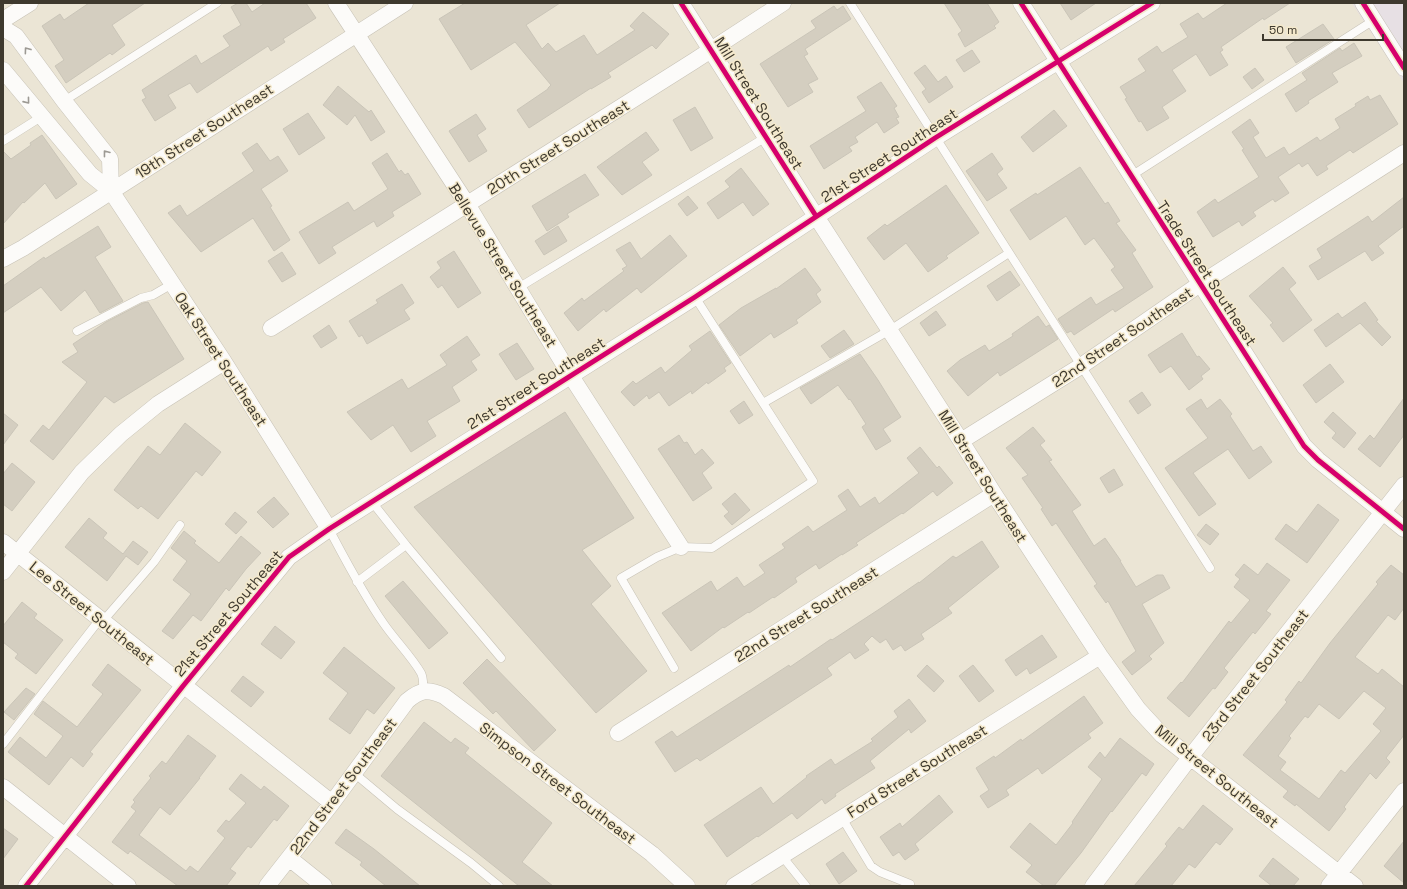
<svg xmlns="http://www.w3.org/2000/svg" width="1407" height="889" font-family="'Space Grotesk',sans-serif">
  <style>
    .commercial { fill: #e7e0e4 }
    .building { fill: #d4cec0; stroke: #cac5b8; fill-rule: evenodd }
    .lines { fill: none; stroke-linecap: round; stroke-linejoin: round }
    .service-casing { stroke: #c7c2b6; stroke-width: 9 }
    .minor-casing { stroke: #c7c2b6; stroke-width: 17 }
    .service { stroke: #fcfbf9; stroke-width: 8 }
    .minor { stroke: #fcfbf9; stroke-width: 16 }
    .cycleway-casing { stroke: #f4e9cc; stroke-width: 8 }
    .cycleway { stroke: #d6006c; stroke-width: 5 }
    .oneway { stroke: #9d9a94 }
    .labels { text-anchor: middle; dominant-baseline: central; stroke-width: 3; stroke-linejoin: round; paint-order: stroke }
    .street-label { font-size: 15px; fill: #3e392e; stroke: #f4e9cc }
  </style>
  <rect width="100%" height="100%" fill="#ebe5d5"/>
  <path class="commercial" d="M1352 3H1404V83Z"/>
  <path class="building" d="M89 3H145L112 25 125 45 112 55 110 53 66 83 55 66 64 60 42 26 60 14 64 20Z
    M238 3H246L252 12 265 3H306L316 18 283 39 285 42 271 51 268 46 197 93 190 83 168 95 176 108 155 121 142 100 146 98 142 90 196 55 201 64 230 46 223 36 241 25 231 7Z
    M465 3H560L526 25 542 49 548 43 556 52 584 35 597 55 635 30 630 26 643 12 669 34 656 49 652 45 608 73 611 77 591 89V88L529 128 517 110 548 89V88L551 85 515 42 471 70 439 19Z
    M944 3H987L999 22 994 26 996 28 965 47 958 34 962 31Z
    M1060 3H1096L1071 20Z
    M1227 3H1290L1264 20 1263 18 1221 47 1223 50 1220 52 1228 65 1210 76 1196 54 1172 70 1186 91 1162 107 1169 118 1147 131 1141 121 1139 122 1125 99 1127 98 1120 87 1146 71 1138 59 1157 46 1162 53 1188 37 1180 24 1198 13 1203 19Z
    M834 6 837 10 843 6 851 19 805 49 808 54 804 56 818 79 808 84 813 92 788 107 760 64 816 28 811 21Z
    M1323 24 1334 39 1296 63 1286 47Z
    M1354 43 1362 56 1332 73 1338 82 1308 101 1309 103 1296 112 1285 94 1307 80 1302 73 1340 48 1342 51Z
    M972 50 980 62 964 72 956 60Z
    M925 65 938 82 946 76 953 87 929 103 922 92 926 89 914 73Z
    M1255 68 1264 80 1252 89 1243 77Z
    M881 82 897 106 894 108 899 117 896 118 899 123 884 133 877 122 855 137 858 142 849 147 852 151 824 169 810 146 866 111 857 97Z
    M338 86 369 112 371 110 385 132 371 141 355 115 347 125 323 105Z
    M1380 95 1398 124 1353 153 1350 150 1326 166 1328 169 1317 176 1308 163 1302 167 1299 163 1278 177 1289 193 1275 202 1273 199 1253 212 1256 216 1242 226 1239 221 1213 237 1197 212 1215 199 1218 203 1259 177 1242 150 1244 149 1232 132 1250 119 1259 133 1253 137 1266 158 1284 147 1289 155 1317 137 1320 141 1340 128 1335 119 1356 106 1355 104 1368 96 1370 100Z
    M695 107 713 138 691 151 673 120Z
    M1054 110 1067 126 1033 152 1021 137Z
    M308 113 325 138 299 155 283 129Z
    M476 114 486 129 477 135 487 151 469 162 449 131Z
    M646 132 659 150 642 162 652 175 622 195 597 167Z
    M42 135 77 184 56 199 45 183 24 203 23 202 3 224V151L11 159 31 145 30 143Z
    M257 143 270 161 278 156 288 171 261 189 272 206 270 207 290 240 274 251 253 218 201 252 168 213 180 205 187 216 254 171 242 153Z
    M387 153 399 172 401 170 405 175 408 173 421 194 392 212 394 216 377 227 374 221 332 247 336 253 319 264 299 232 348 202 354 211 388 189 372 163Z
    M992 153 1003 169 997 174 1007 188 987 201 966 171Z
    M1080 167 1105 204 1108 202 1120 221 1116 223 1136 250 1132 253 1153 287 1115 312 1113 309 1074 335 1071 331 1067 333 1058 319 1091 297 1096 305 1124 288 1111 270 1115 267 1094 238 1085 245 1066 216 1030 240 1010 210 1036 193 1037 195Z
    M741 168 769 204 753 216 743 202 718 219 707 203 730 187 725 181Z
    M585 174 599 195 567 214 569 217 547 231 532 206Z
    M946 185 979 233 946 256 948 258 928 272 906 243 884 260 867 238 885 224 887 226Z
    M688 196 698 208 687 216 678 204Z
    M1404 197V226L1378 246 1384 253 1372 261 1365 251 1318 280 1309 266 1322 258 1317 249 1368 216 1372 222Z
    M98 226 111 247 95 257 123 301 100 313 85 290 61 311 41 287 3 313V286L44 257 45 259Z
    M558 226 567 241 544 255 535 241Z
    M670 235 687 256 641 293 637 288 606 312 604 309 578 331 564 313 582 298 584 301 624 271 622 269 627 266 616 250 630 242 641 259Z
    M454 251 481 293 458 308 442 285 438 288 430 277 441 268 437 262Z
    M282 252 296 274 282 282 268 261Z
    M1283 267 1296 283 1289 289 1312 320 1283 342 1270 325 1273 323 1249 296Z
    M805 268 821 290 816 294 821 302 796 320 798 323 774 338 771 333 740 356 719 325 741 308 776 288V289Z
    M1010 271 1020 285 997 301 987 286Z
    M402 284 414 303 404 310 410 319 367 344 362 335 359 337 349 321 378 303 376 300Z
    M148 302 184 359 114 403 105 396 53 460 30 441 43 425 49 430 87 382 62 362 78 352 73 344 106 322 143 303Z
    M1365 302 1378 320 1376 321 1391 337 1382 346 1360 323 1326 347 1314 330 1338 313 1342 318Z
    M936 311 946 325 929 336 920 323Z
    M1038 316 1046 327 1049 325 1058 339 1000 376 998 372 968 396 947 371 960 360 985 345 989 351 1013 336 1012 334Z
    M329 325 337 338 321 348 313 336Z
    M844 330 854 344 830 358 821 346Z
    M710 331 731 363 724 368 726 371 708 384 707 382 692 394 691 391 669 406 659 392 649 399 647 395 634 406 621 392 633 381 636 384 661 367 665 373 692 350 689 346Z
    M1182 333 1197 357 1199 356 1210 369 1201 376 1203 379 1189 390 1171 366 1160 373 1148 355Z
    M467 336 480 355 471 361 477 370 452 387 460 401 427 421 436 436 411 452 393 425 371 440 347 412 402 379 408 389 447 365 440 355Z
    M517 343 534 369 516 380 499 354Z
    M860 354 878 380 901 417 883 429 891 441 876 450 862 427 866 424 850 399 849 400 838 385 811 404 800 388Z
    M1330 364 1344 382 1316 403 1303 385Z
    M1142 392 1151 405 1138 414 1129 401Z
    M1404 398V435L1380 467 1358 449 1370 435 1374 439Z
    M1201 399 1207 409 1220 399 1232 414 1230 416 1253 451 1261 446 1272 462 1249 479 1228 449 1193 473 1216 504 1199 516 1165 468 1208 438 1186 409Z
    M744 401 753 415 739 424 730 411Z
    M565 412 634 518 582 550 611 586 591 604 647 671 596 713 414 507Z
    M1333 412 1356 433 1344 448 1332 438 1336 433 1324 422Z
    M3 413 18 425 3 445Z
    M185 423 221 452 202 476 196 471 158 519 141 506 138 509 114 490 148 446 160 455Z
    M1033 427 1045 441 1040 445 1052 460 1049 461 1081 505 1072 511 1094 546 1105 538 1121 561H1120L1136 587 1157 575H1163L1170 588 1142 604 1164 643 1149 656 1152 659 1132 675 1122 662 1136 651 1108 601 1106 603 1094 586 1097 584 1056 523 1052 526 1041 509 1043 508 1022 478 1028 475 1006 448Z
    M679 435 684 443 687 442 695 455 702 449 714 463 702 473 712 488 693 501 658 449Z
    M920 447 937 468 939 466 953 483 937 496 933 491 903 514 902 513 856 543 858 545 842 555V554L819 569 816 564 795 578 797 582 774 598 773 597 749 613 748 612 724 628 723 627 691 651 662 613 711 581 717 591 737 577 744 587 765 573 759 565 785 548 782 544 808 526 813 532 847 510 838 496 848 489 860 507 875 497 879 504 919 473 907 458Z
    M12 463 35 482 12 511 3 504V474Z
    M1114 469 1123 485 1109 493 1100 478Z
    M735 493 750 510 732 525 724 516 729 512 722 504Z
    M274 497 289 514 273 528 257 512Z
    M1318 504 1339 520 1307 563 1275 539 1286 524 1297 532Z
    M235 512 247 522 236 534 225 524Z
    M89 518 107 533 103 538 123 554 133 541 148 552 138 565 126 556 107 581 65 547Z
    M1206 524 1219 534 1210 545 1197 535Z
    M184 531 196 541 194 543 219 563 241 536 261 553 246 569 229 591 226 588 201 621 193 615 173 639 162 631 191 594 173 580 187 561 171 548Z
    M982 541 999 567 948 608 952 613 921 634 924 639 905 651 901 645 893 650 886 639 880 643 872 636 864 644 869 650 855 659 850 652 827 668 832 675 700 761 697 758 675 772 655 742 672 731 677 737 752 689 789 665 790 667 831 639 832 640 881 608 919 582V583L953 556 956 558Z
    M1267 563 1290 580 1266 611 1271 614 1255 634 1253 632 1224 668 1228 672 1215 689 1213 688 1189 717 1167 698 1181 682 1182 683 1229 621 1231 623 1250 600 1234 587 1240 579 1235 575 1244 564 1258 575Z
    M1391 565 1404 575V608L1395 620 1388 615 1355 657 1378 674 1382 669 1404 687V735L1386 758 1390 762 1376 779 1370 773 1344 807 1346 809 1329 831 1296 804 1295 806 1283 797 1288 791 1243 755 1287 702 1285 700 1299 681 1301 683 1330 643 1378 584 1376 582ZM1364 691 1386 708 1373 724 1381 731 1345 773 1341 770 1319 799 1280 770 1286 762 1278 756 1291 738 1289 736 1305 716 1308 718 1319 704 1339 719Z
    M403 581 448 633 429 649 385 596Z
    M22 602 37 614 34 618 63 640 36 674 15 658 18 654 3 642V626Z
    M275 626 295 642 281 659 261 644Z
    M1042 635 1057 657 1030 674 1027 668 1016 676 1005 660Z
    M344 647 395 688 374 714 367 709 350 734 329 719 348 693 323 673Z
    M487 659 556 730 534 751 496 711 493 714 463 683Z
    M108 664 141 690 90 752 93 754 83 767 71 757 49 785 8 752 20 737 46 758 63 736 34 714 43 701 77 727 103 694 92 685Z
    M927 665 944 681 934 692 917 676Z
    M973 665 994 691 979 702 959 676Z
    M243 676 264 692 251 707 231 691Z
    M26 688 35 694 14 720 4 712Z
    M1084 696 1103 723 1088 734 1091 738 1042 774 1038 768 1006 790 1009 795 988 808 980 796 989 790 976 768 994 756 995 758 1021 739 1022 741Z
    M909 699 926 721 911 733 909 729 870 761 875 768 835 794 836 796 825 804 822 799 797 819 792 813 758 837 757 836 727 857 704 825 761 787 773 804 807 777 806 776 831 759 835 765 873 741 871 739 898 717 894 711Z
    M424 722 451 743 455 738 469 748 465 753 552 823 522 862 553 886H519L381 776Z
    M188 735 216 756 199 778H200L170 815 160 807 139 835 186 871 190 866 198 872 225 838 217 831 226 820 229 822 246 803 229 789 241 774 261 790 264 786 289 806 277 821 274 819 251 848 248 846 230 869 236 873 226 886H178L130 851 128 854 112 842 136 811 131 807 135 802 133 800 151 778 149 776 162 761 166 764Z
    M1120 738 1154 764 1146 776 1142 773 1112 812 1111 811 1081 853 1054 886H1044L1026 872 1032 865 1010 847 1030 823 1056 845 1073 823 1072 822 1102 779 1088 767 1100 752 1105 758Z
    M939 795 953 812 915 844 919 850 905 860 899 852 893 856 880 837 900 823 902 827Z
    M1203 805 1233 829 1220 845 1216 842 1195 868 1189 864 1171 886H1134L1167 846 1165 844 1179 827 1183 830Z
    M3 828 18 839 3 859Z
    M346 829 374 849 420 886H386L360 865 362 862 335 843Z
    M1404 841V883L1384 866Z
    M843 852 857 871 839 884 826 864Z
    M1273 858 1299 879 1293 886H1272L1259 876Z"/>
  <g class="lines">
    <defs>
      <path id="service" d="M850 3 1210 568
        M64 101 217 3
        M3 141 41 117
        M1131 176 1374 20
        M518 288 766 137
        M77 331 141 298 153 295 172 284
        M763 403 890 330 1009 253
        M372 502 406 545 501 658
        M329 529C346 561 363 594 384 624 395 640 412 657 421 673 424 679 423 684 423 691
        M357 582 406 545
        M103 621 154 562 180 525
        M674 668 621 578 657 557 681 547 712 548 813 481 695 297
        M3 744 100 619
        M354 773 397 809 471 863 499 886
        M842 818 871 866 880 872 910 884
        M782 856 806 886"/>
      <path id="minor" d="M336 3 467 204 571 376 681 547
        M681 3 810 207 961 441 994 494 1100 656 1138 709 1162 735 1355 886
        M1021 3 1304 446 1318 460 1404 529
        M1363 3 1404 68
        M3 20 30 3
        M3 28 16 36 64 101 110 159 111 191
        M3 70 90 174 111 191 224 362 329 529
        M3 259 23 248 405 3
        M271 328 694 61 783 3
        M961 441 1081 366 1200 284 1404 153
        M3 542 332 803
        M3 572 82 472 121 434 158 404 224 362
        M618 733 994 494
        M3 787 128 886
        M289 858 324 886
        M26 886 183 686 289 557 329 529 695 297 935 138 1152 3
        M267 886 332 803 407 701C421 689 428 689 444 696L652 854 687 886
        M734 886 1100 656
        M1093 886 1191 756 1404 485
        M1329 886 1404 791"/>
    </defs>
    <use href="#service" class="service-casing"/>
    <use href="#minor" class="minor-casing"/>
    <use href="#service" class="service"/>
    <use href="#minor" class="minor"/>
    <defs>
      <path id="cycleway" d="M681 3 816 216
        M1021 3 1304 446 1318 460 1404 529
        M1363 3 1404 68
        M26 886 183 686 289 557 329 529 695 297 935 138 1152 3"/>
    </defs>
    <use href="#cycleway" class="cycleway-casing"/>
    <use href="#cycleway" class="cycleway"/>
  </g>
  <defs><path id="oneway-chevron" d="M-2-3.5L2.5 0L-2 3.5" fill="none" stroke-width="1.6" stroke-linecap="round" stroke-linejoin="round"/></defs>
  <g class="oneway">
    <use href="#oneway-chevron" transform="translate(27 50) rotate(-126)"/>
    <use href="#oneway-chevron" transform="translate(27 101) rotate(51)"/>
    <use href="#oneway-chevron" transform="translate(106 153) rotate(-128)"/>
  </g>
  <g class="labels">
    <g class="street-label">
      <text transform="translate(759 103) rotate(58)">Mill Street Southeast</text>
      <text transform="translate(204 131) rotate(-33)">19th Street Southeast</text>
      <text transform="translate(558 147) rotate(-32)">20th Street Southeast</text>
      <text transform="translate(889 155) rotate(-33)">21st Street Southeast</text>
      <text transform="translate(503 265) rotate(58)">Bellevue Street Southeast</text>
      <text transform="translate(1207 273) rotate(57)">Trade Street Southeast</text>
      <text transform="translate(1122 337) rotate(-34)">22nd Street Southeast</text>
      <text transform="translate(221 359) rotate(57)">Oak Street Southeast</text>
      <text transform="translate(536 383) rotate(-32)">21st Street Southeast</text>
      <text transform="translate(983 476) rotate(58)">Mill Street Southeast</text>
      <text transform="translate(92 613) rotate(39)">Lee Street Southeast</text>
      <text transform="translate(228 613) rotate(-50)">21st Street Southeast</text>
      <text transform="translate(806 614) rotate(-32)">22nd Street Southeast</text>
      <text transform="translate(1255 675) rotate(-52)">23rd Street Southeast</text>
      <text transform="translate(917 771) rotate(-32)">Ford Street Southeast</text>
      <text transform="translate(1217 776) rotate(39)">Mill Street Southeast</text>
      <text transform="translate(558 783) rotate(37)">Simpson Street Southeast</text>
      <text transform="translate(343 786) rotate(-53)">22nd Street Southeast</text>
    </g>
  </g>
  <rect width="1407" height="889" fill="none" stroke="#3e392e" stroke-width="8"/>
  <path d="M1263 34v6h120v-6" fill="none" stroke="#3e392e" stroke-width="2"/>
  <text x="1269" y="34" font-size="12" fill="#3e392e" stroke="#f4e9cc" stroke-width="3" paint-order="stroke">50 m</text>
</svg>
